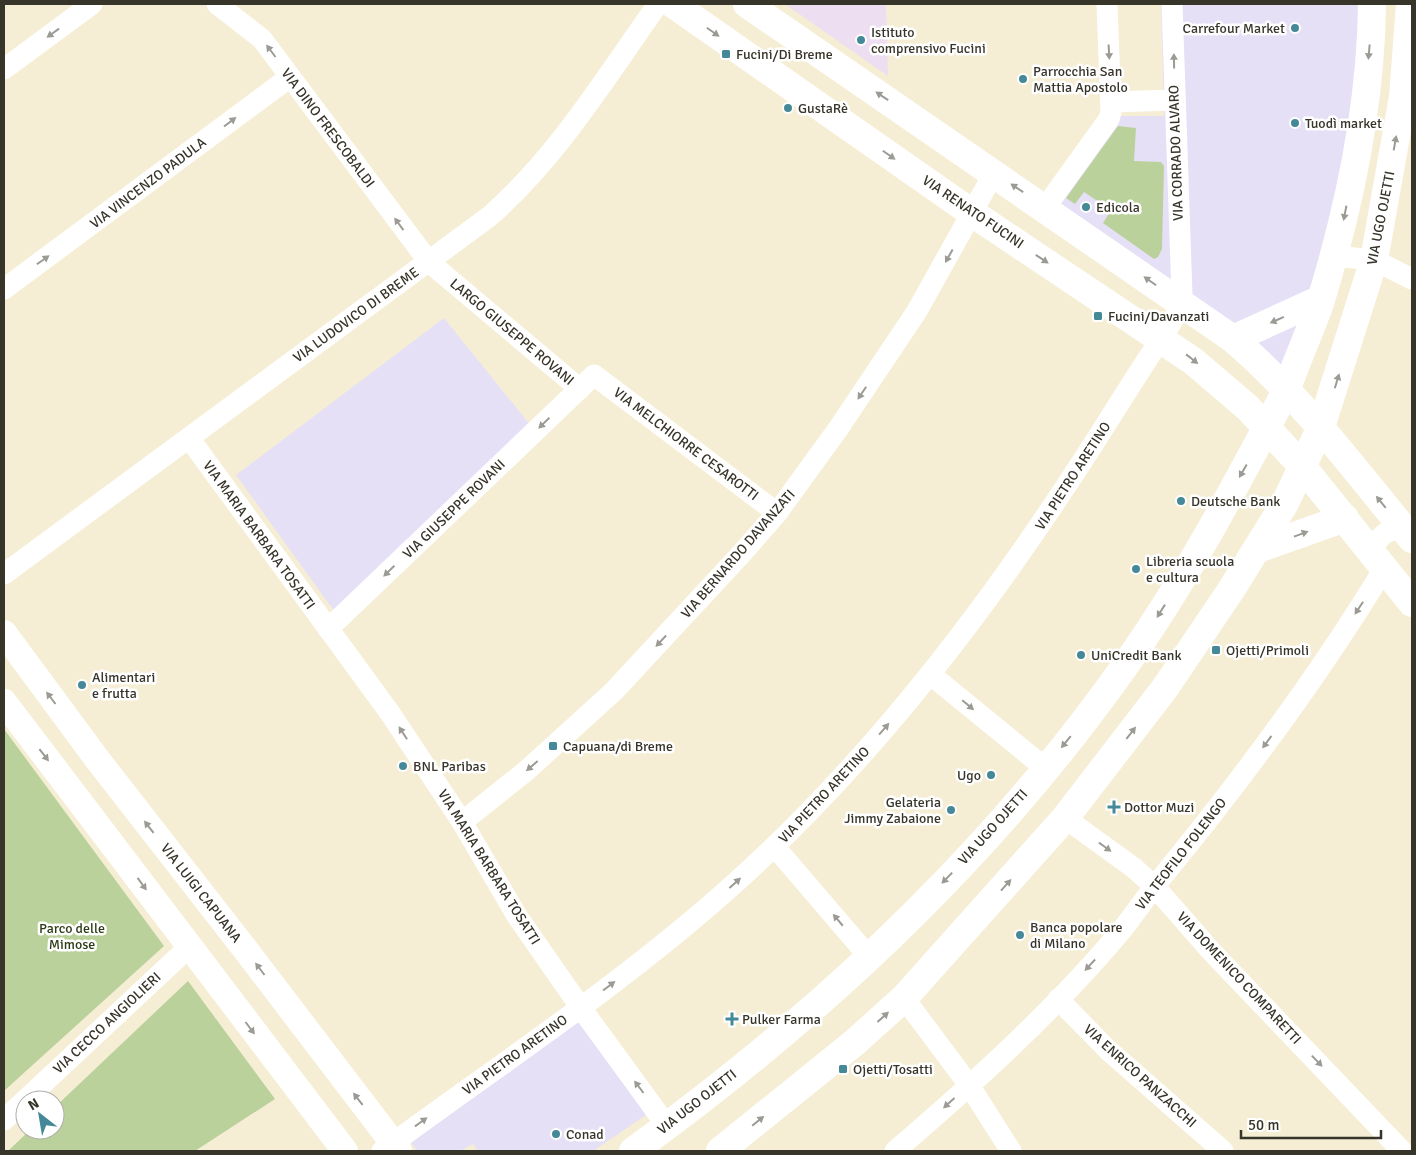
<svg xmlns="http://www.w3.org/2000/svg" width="1416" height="1155" font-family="Signika,sans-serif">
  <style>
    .commercial { fill: #e6e0f6 }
    .education { fill: #eedef1 }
    .green { fill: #bad19b }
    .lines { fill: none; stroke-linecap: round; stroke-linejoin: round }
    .minor { stroke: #fff; stroke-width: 21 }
    .tertiary { stroke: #fff; stroke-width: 26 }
    .secondary { stroke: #fff; stroke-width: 28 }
    .primary { stroke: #fff; stroke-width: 28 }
    .oneway { fill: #9b9a94 }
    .poi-dot { fill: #458998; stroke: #fff; stroke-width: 2 }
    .labels { text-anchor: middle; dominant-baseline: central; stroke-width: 5; stroke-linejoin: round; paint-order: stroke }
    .poi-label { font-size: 14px; fill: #37342a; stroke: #fff; text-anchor: start }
    .street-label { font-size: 14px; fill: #37342a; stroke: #fff }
    .park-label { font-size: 14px; fill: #2d3c17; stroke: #fff }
  </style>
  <rect width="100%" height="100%" fill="#f5eed4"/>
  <path class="commercial" d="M1161 4H1366L1330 247 1281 366 1051 207 1115 116H1164Z
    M444 318 531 426 334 611 236 475Z
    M579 1013 649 1113 593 1151H478L473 1144 460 1151H417L411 1142Z"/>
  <path class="education" d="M785 4H886L888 76Z"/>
  <path class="green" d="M1118 126 1136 128 1134 161 1161 162 1164 166 1162 249 1158 257 1154 259 1103 223 1111 210 1084 192 1075 204 1066 198Z
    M4 729 164 946 4 1091Z
    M188 981 275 1099 195 1151H8L30 1130H55V1107Z"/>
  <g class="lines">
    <path class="minor" d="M217 4 262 39 429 262 580 389
      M4 69 92 4
      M1111 102 1174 100
      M1045 208 1109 119 1111 112 1107 4
      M1334 256 1374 260 1412 279
      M4 289 290 77
      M189 438 390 713 462 822 517 916 581 1008 667 1126
      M1372 551C1379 535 1388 527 1405 531
      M4 574 490 216C558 156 606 77 658 4
      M328 629 594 375 777 513
      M930 674 1045 768
      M1065 818 1134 868 1155 887 1211 951 1402 1151
      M462 822 526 771 614 691 743 552 777 513 838 429 917 311 994 173
      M775 847 870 958
      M904 998 969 1085 1011 1151
      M1058 999 1108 1050 1223 1151
      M4 1120 189 947
      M382 1151C500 1064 624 983 734 884 861 770 968 634 1062 492 1091 449 1117 406 1145 363 1156 345 1171 327 1179 308L1182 295 1172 4
      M895 1151C974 1083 1054 1011 1121 931 1134 915 1145 898 1158 882 1240 782 1318 678 1385 567"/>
    <path class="tertiary" d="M4 633 97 759 248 953 399 1151
      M4 702 345 1151"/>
    <path class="secondary" d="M1233 339 1321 299
      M1287 389C1297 359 1311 330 1321 300 1350 205 1371 104 1372 4
      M1321 427 1374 260 1403 97 1410 4"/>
    <path class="primary" d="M673 4 972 213 1193 361 1248 408 1302 466 1412 603
      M747 4 1233 339C1302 398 1355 470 1412 539
      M1258 549 1345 518
      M633 1151C818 1017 989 857 1122 670 1185 582 1236 485 1287 389
      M720 1151 854 1043 904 998 1065 818 1165 688 1231 590 1285 503 1321 427"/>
  </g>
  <defs><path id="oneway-solid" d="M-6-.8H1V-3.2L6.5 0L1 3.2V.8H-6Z" transform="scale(1.25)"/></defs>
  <g class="oneway">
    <use href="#oneway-solid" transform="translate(713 32) rotate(35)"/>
    <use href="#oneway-solid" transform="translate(53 33) rotate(144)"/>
    <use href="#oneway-solid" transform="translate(271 51) rotate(-127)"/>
    <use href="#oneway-solid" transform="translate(1109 52) rotate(87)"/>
    <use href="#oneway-solid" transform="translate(1369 52) rotate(95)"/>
    <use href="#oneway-solid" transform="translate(1174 61) rotate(-91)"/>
    <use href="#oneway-solid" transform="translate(882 96) rotate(-146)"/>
    <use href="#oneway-solid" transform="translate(230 122) rotate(-37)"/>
    <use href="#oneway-solid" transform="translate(1395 143) rotate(-80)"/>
    <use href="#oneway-solid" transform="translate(889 155) rotate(35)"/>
    <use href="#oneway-solid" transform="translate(1017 188) rotate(-146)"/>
    <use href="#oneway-solid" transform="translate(1345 213) rotate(101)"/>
    <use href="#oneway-solid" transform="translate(399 224) rotate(-126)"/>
    <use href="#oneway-solid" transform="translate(949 256) rotate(119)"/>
    <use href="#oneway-solid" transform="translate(1042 259) rotate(33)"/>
    <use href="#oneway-solid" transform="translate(43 260) rotate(-35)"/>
    <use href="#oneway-solid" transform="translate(1150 281) rotate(-145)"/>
    <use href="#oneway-solid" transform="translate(1277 320) rotate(156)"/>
    <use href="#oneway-solid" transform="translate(1192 359) rotate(38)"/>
    <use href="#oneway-solid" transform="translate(1337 381) rotate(-73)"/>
    <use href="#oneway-solid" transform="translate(862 393) rotate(124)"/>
    <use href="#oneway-solid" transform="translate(544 423) rotate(136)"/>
    <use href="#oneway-solid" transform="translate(1243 471) rotate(120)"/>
    <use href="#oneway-solid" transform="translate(1381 502) rotate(-129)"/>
    <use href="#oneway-solid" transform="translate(1301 534) rotate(-20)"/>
    <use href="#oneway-solid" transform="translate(389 571) rotate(136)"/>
    <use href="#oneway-solid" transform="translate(1359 608) rotate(123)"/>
    <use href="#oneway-solid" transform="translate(1161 611) rotate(122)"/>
    <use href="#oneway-solid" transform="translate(661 641) rotate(133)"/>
    <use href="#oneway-solid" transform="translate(51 698) rotate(-127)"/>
    <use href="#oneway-solid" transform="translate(968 705) rotate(40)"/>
    <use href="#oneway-solid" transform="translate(884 729) rotate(-49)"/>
    <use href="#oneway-solid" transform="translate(403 733) rotate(-123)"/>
    <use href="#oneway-solid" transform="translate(1131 733) rotate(-52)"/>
    <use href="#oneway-solid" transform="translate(1066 742) rotate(129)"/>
    <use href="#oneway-solid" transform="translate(1267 742) rotate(126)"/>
    <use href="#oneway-solid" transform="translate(44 755) rotate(52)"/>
    <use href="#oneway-solid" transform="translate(532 766) rotate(139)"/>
    <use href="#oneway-solid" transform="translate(149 827) rotate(-128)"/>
    <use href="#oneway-solid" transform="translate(1105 847) rotate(36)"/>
    <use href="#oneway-solid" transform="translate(947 878) rotate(134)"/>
    <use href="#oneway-solid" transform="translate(735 883) rotate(-42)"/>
    <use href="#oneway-solid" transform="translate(142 884) rotate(54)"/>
    <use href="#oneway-solid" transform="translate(1006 885) rotate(-48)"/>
    <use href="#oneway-solid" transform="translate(838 920) rotate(-130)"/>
    <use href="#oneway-solid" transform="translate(1090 965) rotate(133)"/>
    <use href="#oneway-solid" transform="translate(260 969) rotate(-127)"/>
    <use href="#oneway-solid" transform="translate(609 986) rotate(-37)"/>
    <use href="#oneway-solid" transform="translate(883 1017) rotate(-42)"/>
    <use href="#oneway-solid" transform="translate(250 1028) rotate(53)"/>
    <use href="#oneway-solid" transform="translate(1317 1061) rotate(46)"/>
    <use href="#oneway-solid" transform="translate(639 1087) rotate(-127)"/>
    <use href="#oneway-solid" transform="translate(358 1099) rotate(-128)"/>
    <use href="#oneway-solid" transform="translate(949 1103) rotate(138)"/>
    <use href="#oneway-solid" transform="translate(758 1121) rotate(-39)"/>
    <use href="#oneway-solid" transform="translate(421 1122) rotate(-36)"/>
  </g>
  <g class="poi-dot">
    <circle cx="1295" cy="28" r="5"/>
    <circle cx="861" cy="40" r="5"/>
    <rect x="721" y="49" width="10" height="10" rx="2.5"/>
    <circle cx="1023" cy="79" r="5"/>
    <circle cx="788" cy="108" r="5"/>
    <circle cx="1295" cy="123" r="5"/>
    <circle cx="1086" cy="207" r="5"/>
    <rect x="1093" y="311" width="10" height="10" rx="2.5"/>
    <circle cx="1181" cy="501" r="5"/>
    <circle cx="1136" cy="569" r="5"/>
    <rect x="1211" y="645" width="10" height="10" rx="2.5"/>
    <circle cx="1081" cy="655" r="5"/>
    <circle cx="82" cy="685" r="5"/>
    <rect x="548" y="741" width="10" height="10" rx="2.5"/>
    <circle cx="403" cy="766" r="5"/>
    <circle cx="991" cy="775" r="5"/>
    <path d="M1111.5 799.5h5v5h5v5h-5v5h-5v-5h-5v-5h5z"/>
    <circle cx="951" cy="810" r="5"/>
    <circle cx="1020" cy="935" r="5"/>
    <path d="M729.5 1011.5h5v5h5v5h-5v5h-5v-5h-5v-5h5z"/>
    <rect x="838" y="1064" width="10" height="10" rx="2.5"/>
    <circle cx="556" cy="1134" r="5"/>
  </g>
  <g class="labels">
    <g class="poi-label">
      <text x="1285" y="28" text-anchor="end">Carrefour Market</text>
      <text x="871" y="32">Istituto<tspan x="871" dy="16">comprensivo Fucini</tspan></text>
      <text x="736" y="54">Fucini/Di Breme</text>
      <text x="1033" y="71">Parrocchia San<tspan x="1033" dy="16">Mattia Apostolo</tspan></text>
      <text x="798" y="108">GustaRè</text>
      <text x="1305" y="123">Tuodì market</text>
      <text x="1096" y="207">Edicola</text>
      <text x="1108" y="316">Fucini/Davanzati</text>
      <text x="1191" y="501">Deutsche Bank</text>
      <text x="1146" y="561">Libreria scuola<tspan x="1146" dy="16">e cultura</tspan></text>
      <text x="1226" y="650">Ojetti/Primoli</text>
      <text x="1091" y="655">UniCredit Bank</text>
      <text x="92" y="677">Alimentari<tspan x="92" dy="16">e frutta</tspan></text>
      <text x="563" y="746">Capuana/di Breme</text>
      <text x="413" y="766">BNL Paribas</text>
      <text x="981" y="775" text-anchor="end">Ugo</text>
      <text x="941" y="802" text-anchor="end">Gelateria<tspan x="941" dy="16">Jimmy Zabaione</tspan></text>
      <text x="1124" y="807">Dottor Muzi</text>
      <text x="1030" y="927">Banca popolare<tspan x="1030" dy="16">di Milano</tspan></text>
      <text x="742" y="1019">Pulker Farma</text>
      <text x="853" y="1069">Ojetti/Tosatti</text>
      <text x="566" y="1134">Conad</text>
    </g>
    <g class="street-label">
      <text transform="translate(328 128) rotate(53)">VIA DINO FRESCOBALDI</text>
      <text transform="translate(1176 153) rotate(-92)">VIA CORRADO ALVARO</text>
      <text transform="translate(148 183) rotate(-37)">VIA VINCENZO PADULA</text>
      <text transform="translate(973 212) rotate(34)">VIA RENATO FUCINI</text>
      <text transform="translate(1381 218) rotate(-79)">VIA UGO OJETTI</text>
      <text transform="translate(356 315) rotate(-36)">VIA LUDOVICO DI BREME</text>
      <text transform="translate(512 332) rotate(40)">LARGO GIUSEPPE ROVANI</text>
      <text transform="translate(686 444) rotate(37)">VIA MELCHIORRE CESAROTTI</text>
      <text transform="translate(1073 476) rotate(-57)">VIA PIETRO ARETINO</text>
      <text transform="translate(454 509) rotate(-44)">VIA GIUSEPPE ROVANI</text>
      <text transform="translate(259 535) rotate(54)">VIA MARIA BARBARA TOSATTI</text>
      <text transform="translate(738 554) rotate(-49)">VIA BERNARDO DAVANZATI</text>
      <text transform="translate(824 795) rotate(-47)">VIA PIETRO ARETINO</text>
      <text transform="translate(993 827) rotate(-48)">VIA UGO OJETTI</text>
      <text transform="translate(1181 854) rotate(-52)">VIA TEOFILO FOLENGO</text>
      <text transform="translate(489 867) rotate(58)">VIA MARIA BARBARA TOSATTI</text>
      <text transform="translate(201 893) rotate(52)">VIA LUIGI CAPUANA</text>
      <text transform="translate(1239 978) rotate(47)">VIA DOMENICO COMPARETTI</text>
      <text transform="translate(107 1023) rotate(-43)">VIA CECCO ANGIOLIERI</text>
      <text transform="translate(515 1055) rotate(-36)">VIA PIETRO ARETINO</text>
      <text transform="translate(1140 1076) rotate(42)">VIA ENRICO PANZACCHI</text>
      <text transform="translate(697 1102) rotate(-38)">VIA UGO OJETTI</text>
    </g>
    <g class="park-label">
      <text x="72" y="928">Parco delle<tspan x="72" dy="16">Mimose</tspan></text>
    </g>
  </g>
  <rect width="1416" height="1155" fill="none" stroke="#37342a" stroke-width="10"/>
  <g transform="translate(40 1115) rotate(329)"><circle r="24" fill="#ffffff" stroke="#afaeaa"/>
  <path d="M0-4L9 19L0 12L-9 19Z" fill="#458998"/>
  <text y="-8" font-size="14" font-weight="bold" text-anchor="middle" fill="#37342a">N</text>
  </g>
  <path d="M1241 1130v8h140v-8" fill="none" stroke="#37342a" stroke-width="2.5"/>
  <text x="1248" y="1130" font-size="15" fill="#37342a" stroke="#ffffff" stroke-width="4" paint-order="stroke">50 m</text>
</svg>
